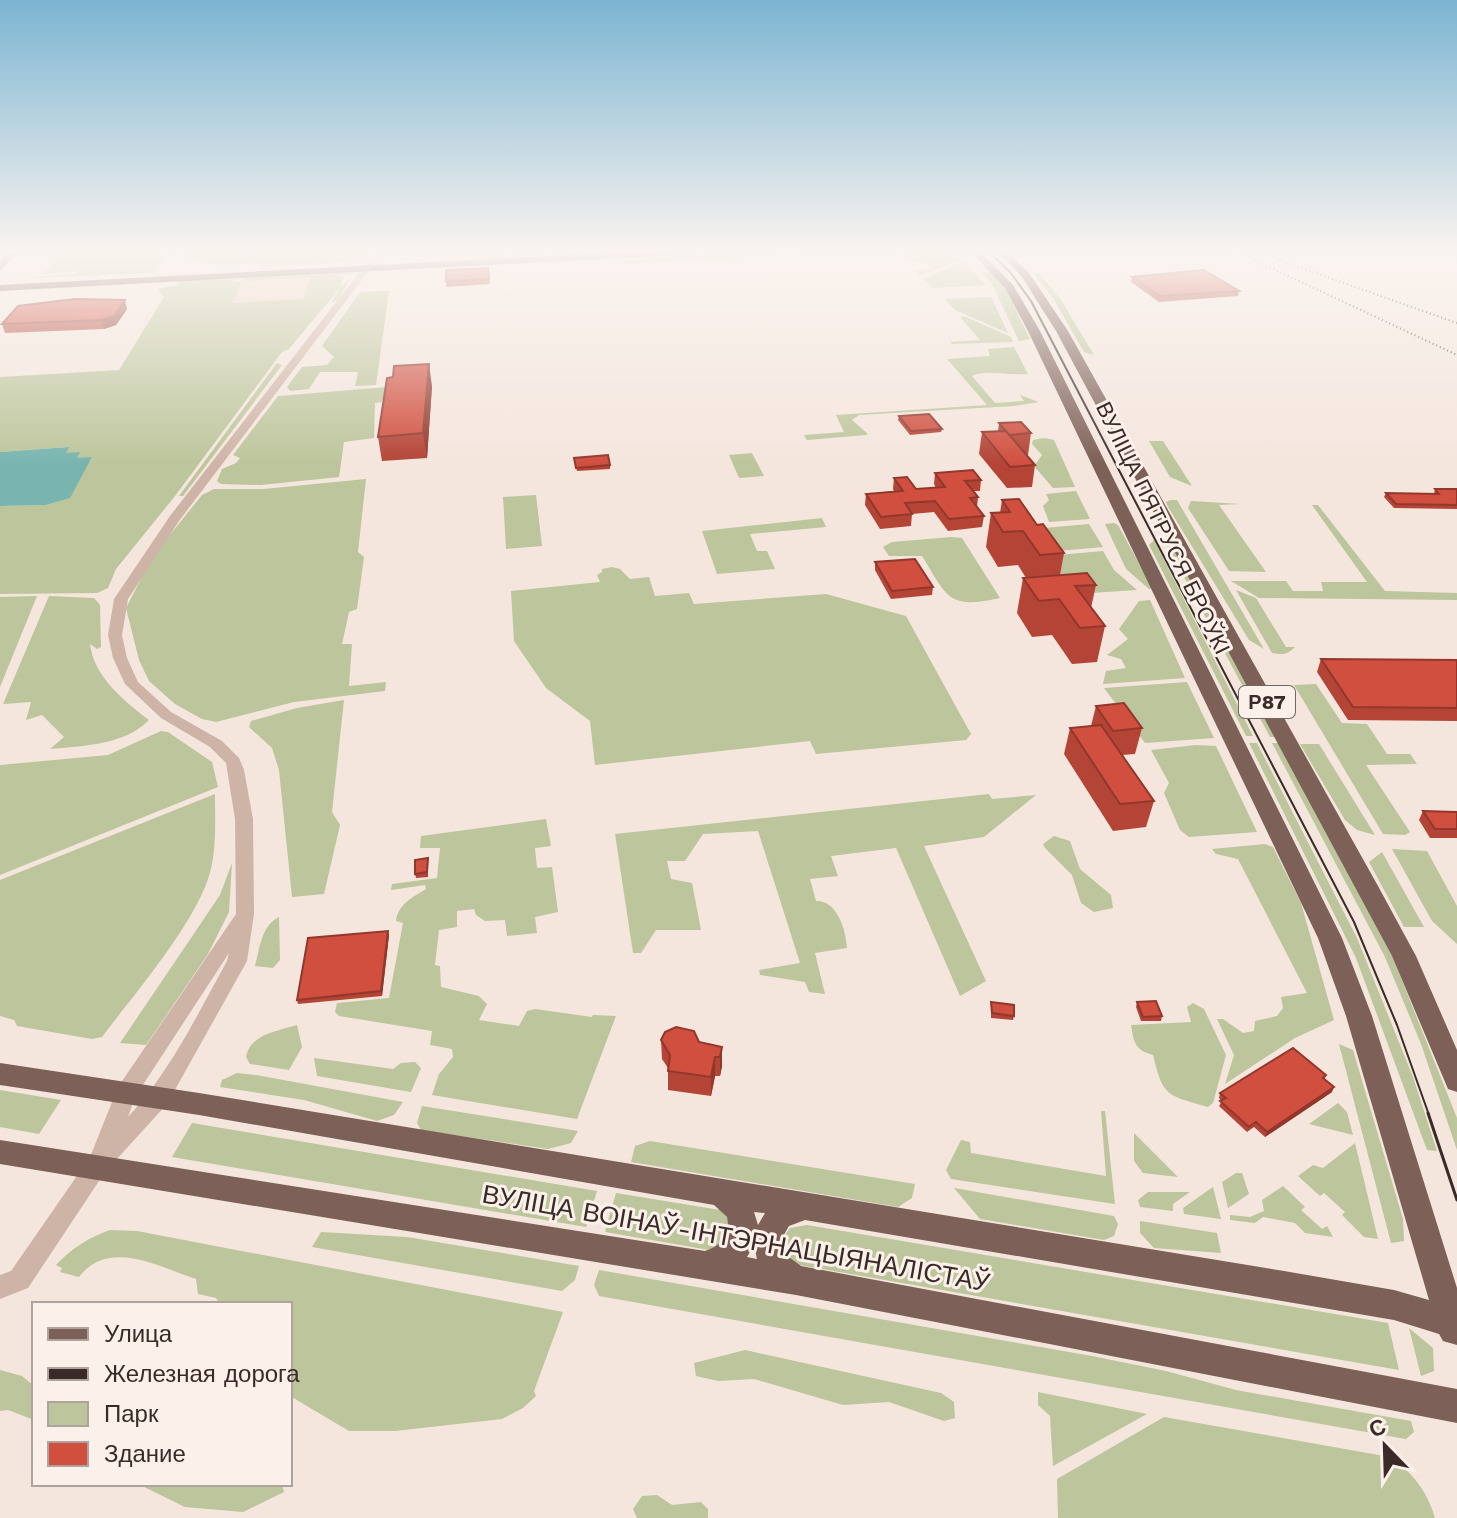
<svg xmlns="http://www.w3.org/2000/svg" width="1457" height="1518" font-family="'Work Sans',sans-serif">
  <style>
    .green { fill: #bcc59b }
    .plaza { fill: #eed5c2 }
    .water { fill: #79b4af }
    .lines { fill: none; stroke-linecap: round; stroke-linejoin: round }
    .minor { fill: #ceb4a7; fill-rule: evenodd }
    .major { fill: #7d6058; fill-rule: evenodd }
    .tram-far1 { stroke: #3a2b28; stroke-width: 2 }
    .tram { stroke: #3a2b28; stroke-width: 3 }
    .rail { stroke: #3a2b28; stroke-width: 2; stroke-dasharray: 1 3; stroke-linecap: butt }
    .wall { fill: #b34436 }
    .shaded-wall { fill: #92372c }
    .building { fill: #d04f3f; stroke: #92372c; stroke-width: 2 }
    .labels { text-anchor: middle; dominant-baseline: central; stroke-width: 6; stroke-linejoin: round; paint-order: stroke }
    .shield { fill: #fbf1ea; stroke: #746662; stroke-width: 2 }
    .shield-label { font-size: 20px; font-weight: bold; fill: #3a2b28 }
    .street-label { font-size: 22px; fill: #3a2b28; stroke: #fbf1ea }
    .near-street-label { font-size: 26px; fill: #3a2b28; stroke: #fbf1ea }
  </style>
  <rect width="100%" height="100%" fill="#f4e6dd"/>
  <path class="green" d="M65 252H168L153 273 20 278 77 274V271L43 274Z
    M179 252H370L366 258 339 260 362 261 258 267 273 263C241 262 207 272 179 252Z
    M829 252 627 264 626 261 663 257Z
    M900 252H937L961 259 919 276 915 271 932 269 924 262 909 261Z
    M964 262 986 285 933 288 923 279Z
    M982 272H991L1004 286 1030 339 1019 341 993 286Z
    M348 273 356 274 330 276H345L340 284 343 285 352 276 338 300 332 302 340 288 289 349 282 352 175 496 116 569 108 588 97 593 0 594V506L46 505 69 498 91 458H76L65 453 68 447 0 452V377L119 370 164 297 158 289 177 285 178 281 238 279 231 282 241 281 244 278Z
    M1033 273H1039L1061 300 1094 355 1084 352 1053 298Z
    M389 291 376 385 355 386 358 372H320L309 389 290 391 287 387 302 367 327 365 334 357 322 346 360 292Z
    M991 297 1008 333 955 310 945 299Z
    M964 316 1011 337 1013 342 952 344 950 342 980 340 960 317Z
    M1014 347 1028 374C1010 376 985 369 972 376L995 403 1024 401 1020 395 1039 402 1014 406 859 415 852 420 868 434 866 435 807 440 804 435 844 432 836 415 987 405 947 359 990 356 988 349Z
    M277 363 282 365 183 496H179Z
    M387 387 382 402 375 403 374 438 344 442 339 477 261 485 221 484 217 481 222 469 236 463 240 458 233 455 278 396Z
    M1044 438 1054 440 1075 487 1053 488 1034 466 1042 455 1032 444 1033 440Z
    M1149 441H1163L1192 486 1170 477Z
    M752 453 764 476 739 478 729 455Z
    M366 479 358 552 364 557 357 609 349 612 342 644H352L349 686 386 682 385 691 294 702 216 722 202 719 175 704 149 681 139 660 126 608 152 557 202 495 214 489H264Z
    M1076 491 1090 519 1049 522 1043 506 1049 500 1046 494Z
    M536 495 542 546 506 549 503 497Z
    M1170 500H1177L1264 649 1249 640 1168 507 1166 502Z
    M1191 501 1240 504 1219 505 1266 572 1229 571 1188 508Z
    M1312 505H1318L1385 591 1457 593V600L1259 598 1231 581H1286L1293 591H1323L1321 582H1367Z
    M822 518 826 527 750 534 757 551H767L775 569 717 574 702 531Z
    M1114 523 1118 525 1153 589H1149L1126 569 1105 524Z
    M1089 524 1103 547 1059 551 1033 529Z
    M951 537 962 538 1000 598C947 610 947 596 922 556H889L883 547 892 542Z
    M1154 540 1253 736H1246L1149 545Z
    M1164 540 1171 543 1276 737H1270Z
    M1103 551 1114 570 1137 590 1075 594 1047 556Z
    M612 567 620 569 630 579 649 577 655 596 689 593 694 604 826 594 906 616 971 734 966 740 816 754 810 741 595 765 590 721 546 688 514 641 511 591 600 582 597 575 602 572V569Z
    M1236 590 1256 598 1286 647H1295C1288 655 1281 655 1272 653Z
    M37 596 0 687V597Z
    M49 596 94 598 100 605 101 647 97 649 90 644C94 677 124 701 149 720 125 745 83 746 50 749L64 737 42 715 26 720 31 702 3 704Z
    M1150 600 1185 678 1103 684 1106 671 1126 668 1121 659 1107 655 1128 639 1119 629 1139 601Z
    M1187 682 1214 738 1145 743 1104 688Z
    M1316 684 1342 723 1367 724 1387 754H1410L1417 764 1366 765 1410 832 1405 835 1383 834 1294 685Z
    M344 700 332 812 340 825 324 894 292 897 279 770 272 748 249 727 251 721 297 708Z
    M161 731 168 732 212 762 218 787 0 875V765L108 755Z
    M1249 743H1257L1357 938 1413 1077 1437 1151 1427 1150 1356 958Z
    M1272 743H1279L1393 958 1457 1118V1150L1421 1044 1385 957Z
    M1300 744H1319L1375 835 1357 830 1345 820Z
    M1196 745 1216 746 1257 832 1189 837 1180 830 1164 793 1169 783 1151 750Z
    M215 794C215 821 217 854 208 879 192 927 133 996 102 1037L92 1039 17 1026 14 1020 0 1016V880Z
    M989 794 992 799 1036 795 984 837 924 846 986 981 960 996 896 848 831 856 838 876 810 879 816 901C837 900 846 930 847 948L815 953 825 994 809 992 805 982 760 975 759 970 800 963 758 831 703 834 685 861H667L671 879 692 883 701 930H656L641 953H633L615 834Z
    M546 819 551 846 535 848 537 868 552 867 558 912 535 917 537 933 507 936 505 920 485 921 476 915 474 909 457 911V927L439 930 435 965 440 966 441 987 479 996 487 1004 479 1020 519 1026 527 1011 535 1009 592 1017 593 1015 616 1016 577 1119 432 1095 439 1074 453 1057 452 1049 430 1045 432 1031 339 1016 335 1012 337 1003 389 998 403 923 396 921C398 904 413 897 426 889L425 885 391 890 392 884 437 878 440 848H420L421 836Z
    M1054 836 1070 841 1080 869 1111 895 1113 908 1094 912 1081 903 1072 875 1045 848 1043 844Z
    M1265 844 1273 847 1301 903 1334 1020 1295 1038 1225 1084 1234 1055 1217 1019H1223L1243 1033 1254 1031 1255 1021 1277 1016 1283 1008 1281 997 1307 993 1238 859 1216 854 1212 849Z
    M1392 849 1427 851 1457 906V944L1432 921Z
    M1382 852 1424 927H1404L1369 862Z
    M232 863 229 912 208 954 146 1045 120 1043 220 895Z
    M279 917 280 960 273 968 255 966C260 948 261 926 279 917Z
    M1193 1003 1204 1009 1226 1055 1213 1103 1208 1107C1167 1095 1163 1097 1153 1055 1135 1050 1134 1043 1131 1025L1191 1022 1187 1007Z
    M297 1025 302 1047 289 1070 250 1064 246 1057C250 1034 278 1031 297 1025Z
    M1339 1044 1353 1050 1403 1219 1404 1241 1391 1243Z
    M314 1058 393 1069 401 1063 415 1062 421 1068 411 1092 317 1076Z
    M237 1073 256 1075 403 1102 394 1115 377 1121 304 1100 220 1087 222 1080Z
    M0 1090 61 1100 39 1134 0 1127Z
    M1338 1103 1347 1112 1353 1135 1309 1124Z
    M422 1106 578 1131 571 1143 548 1149 421 1130 417 1123Z
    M1101 1111H1105L1115 1204 951 1179 946 1170 961 1140 970 1142 971 1153 1106 1176Z
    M192 1123 597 1191 586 1227 172 1157Z
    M1134 1133 1178 1177 1143 1173 1134 1161Z
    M650 1141 915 1184 912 1198 898 1207 631 1162 635 1146Z
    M1355 1143 1378 1239 1364 1237 1342 1215 1345 1212 1324 1193 1320 1196 1298 1176 1313 1165 1323 1168Z
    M1236 1173H1242L1249 1194 1228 1208 1222 1182Z
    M1283 1186 1305 1207 1301 1210 1322 1229 1327 1226 1333 1237 1305 1233 1295 1223 1263 1217 1255 1223 1230 1220V1215L1250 1217 1264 1211 1262 1200Z
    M1213 1187 1221 1219 1184 1214 1183 1208Z
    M954 1188 1114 1216 1118 1224 1114 1236 1104 1240 980 1219Z
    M1148 1192H1190L1173 1204V1211L1140 1207 1138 1200Z
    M616 1193 720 1210 731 1222 734 1235 709 1250 605 1232Z
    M1140 1221 1217 1233 1221 1253 1154 1248 1140 1233Z
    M807 1225 1388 1323 1399 1370 799 1265 783 1254 781 1240 790 1228Z
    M110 1230 137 1231 563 1312 534 1391 536 1396 523 1408 502 1419 395 1431H349L290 1396V1304H220L216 1298 198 1294 196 1279C159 1267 109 1238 79 1277L60 1272 62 1268 56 1265C72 1248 88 1238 110 1230Z
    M321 1232 407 1237 579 1266 575 1280 562 1291 312 1247Z
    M599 1270 1092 1356 1166 1371 1236 1390 1411 1421 1414 1432 1406 1439 599 1296 594 1285Z
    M1409 1328 1433 1348 1434 1371 1421 1376Z
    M745 1350 941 1393 954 1402 955 1418 944 1421 889 1402 843 1405 754 1379 718 1381 696 1376 694 1363Z
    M0 1370 22 1376 34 1386V1420L8 1410 0 1411Z
    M1038 1392 1147 1414 1053 1466 1050 1416 1038 1405Z
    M1164 1417 1390 1457C1413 1473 1427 1491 1435 1518H1058L1057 1479Z
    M138 1484H282L284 1492 243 1512 185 1507Z
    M657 1495 672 1505 701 1502 708 1509V1518H637L633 1509 642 1496Z"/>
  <path class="plaza" d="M311 277 303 299 232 303 242 281Z"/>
  <path class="water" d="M69 447 66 453 80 452 77 458 92 457 70 498 46 505 0 506V452Z"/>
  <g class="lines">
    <path class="minor" d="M375 252H383L179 521 128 599 122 635 127 658 138 682 171 712 222 741 239 758 244 770 253 819 254 914 247 961 167 1104 105 1172 28 1288 0 1299V1275L11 1271 90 1157 118 1087 236 914 235 819 226 763 210 747 161 718 125 684 113 658 108 635 114 599 170 516ZM229 953 227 961C197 1015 170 1072 128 1117L135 1097Z"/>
    <path class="major" d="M9 252H19L0 270V261Z
      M622 252H680L675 255 0 291V285Z
      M971 252H981L1013 285 1040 331 1342 938 1372 1016 1457 1288V1345L1443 1341 1439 1334 1394 1320 805 1220 789 1226 782 1238 786 1255 801 1266 1457 1389V1423L796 1295 0 1164V1140L705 1251C722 1245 731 1235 727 1217L714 1205 199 1115 0 1085V1063L199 1093 1284 1271 1394 1290 1429 1300 1346 1016 1318 938 1028 331 1005 288ZM754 1212 765 1213 758 1225ZM754 1245 757 1259 747 1257Z
      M998 252H1008L1029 273 1068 331 1378 886 1416 956 1457 1050V1092L1448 1089 1392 956 1056 331 1022 277Z"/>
    <path class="tram-far1" d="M989 252 1010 272 1031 301 1354 922 1397 1025 1429 1115"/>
    <path class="tram" d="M1428 1113 1457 1200"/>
    <path class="rail" d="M1237 252 1457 355
      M1279 260 1457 323"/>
  </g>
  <path class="wall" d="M488 268 490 284 446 287V281Z
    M1132 277 1239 291 1238 296 1159 302 1131 282Z
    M127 309 116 325 104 329 5 333 2 324Z
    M432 386 427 458 382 461 378 437Z
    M899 416 942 429 941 432 910 435 898 420Z
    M999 423 1031 433 1028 455H1026L1035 465 1032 487 1007 488 979 454 982 432 998 431Z
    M574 458 610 465V469L577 471Z
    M935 473 981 480 980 491H974L978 497 977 508 984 516 982 527 948 531 934 512 912 514 911 526 880 529 865 505 866 494 894 491 893 489 894 478 916 489 936 488 934 484Z
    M1435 489H1457V509L1394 508 1384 497 1386 493 1434 494Z
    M1002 500 1037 525 1064 553 1060 575 1096 585 1091 608 1105 626 1097 662 1072 664 1052 635 1032 637 1017 613 1023 578H1026L1018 565 998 567 986 547 991 513H1000Z
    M875 562 933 587 932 595 891 599 875 570Z
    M1321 659 1457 660V721L1348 720 1317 672Z
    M1096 706 1142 728 1135 754 1122 755 1154 801 1146 827 1113 831 1064 754 1070 728 1091 726Z
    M1423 811 1457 812V838H1430L1419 820Z
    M428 863V877L416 878 415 874Z
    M389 935 382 996 298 1004 297 1000Z
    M991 1002 1014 1016 1013 1020 991 1018Z
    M1137 1002 1162 1016 1161 1021H1141L1136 1007Z
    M661 1040 699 1042 722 1047V1066L720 1076H715L711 1096 668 1090V1068L662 1059Z
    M1326 1075 1324 1079 1332 1092 1265 1137 1254 1127 1247 1132 1219 1106 1222 1101 1219 1098 1220 1093Z"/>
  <path class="shaded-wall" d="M125 300 127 309 116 325 104 329 101 320Z
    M429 364 432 386 427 458 423 433Z
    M388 931 389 935 382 996 381 991Z
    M722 1047V1066L720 1076V1057Z
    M715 1057V1076L711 1096V1077Z
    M1334 1087 1332 1092 1265 1137 1267 1132Z"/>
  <path class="building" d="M488 268 489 279 446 281V270Z
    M1204 270 1239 291 1160 296 1132 277Z
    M75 299 125 300 114 316 101 320 2 324 18 306Z
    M429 364 423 433 378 437 387 378 393 377 394 366Z
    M929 414 942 429 911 431 899 416Z
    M1021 422 1031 433 1009 435 999 423Z
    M1006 431 1035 465 1010 467 982 432Z
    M608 455 610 465 576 468 574 458Z
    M973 470 981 480 965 481 978 497 970 498 984 516 949 519 935 501 905 503 912 514 881 517 866 494 903 491 894 478 907 477 916 489 945 487 935 473Z
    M1435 489H1457V505L1396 504 1386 493 1439 494Z
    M1019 499 1037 525 1043 524 1064 553 1040 555 1023 531 1003 532 991 513 1010 512 1002 500Z
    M915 559 933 587 892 591 875 562Z
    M1087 573 1096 585 1075 586 1105 626 1080 628 1059 599 1039 601 1023 578Z
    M1321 659 1457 660V708L1353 707Z
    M1124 703 1142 728 1113 731 1096 706Z
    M1101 725 1154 801 1120 804 1070 728Z
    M1423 811 1457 812V829H1435Z
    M428 858 427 872 415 874V860Z
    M388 931 381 991 297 1000 308 938Z
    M1156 1001 1162 1016 1143 1017 1137 1002Z
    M991 1002 1014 1005V1016L992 1013Z
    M676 1027 694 1031 699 1042 722 1047 720 1057H715L711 1077 668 1071 670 1055 661 1040 665 1032Z
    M1293 1048 1326 1075 1323 1078 1334 1087 1267 1132 1256 1122 1249 1127 1220 1101 1226 1098 1220 1093Z"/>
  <linearGradient id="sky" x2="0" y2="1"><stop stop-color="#7bb4d1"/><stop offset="0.54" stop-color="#faf4f0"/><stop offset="1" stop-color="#faf4f0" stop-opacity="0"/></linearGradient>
  <rect width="1457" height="465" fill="url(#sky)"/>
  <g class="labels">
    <rect class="shield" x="1239" y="686" width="56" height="32" rx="6"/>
    <g class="shield-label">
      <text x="1267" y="702">Р87</text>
    </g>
    <g class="street-label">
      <text transform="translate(1163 528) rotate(64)">ВУЛІЦА ПЯТРУСЯ БРОЎКІ</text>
    </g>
    <g class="near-street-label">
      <text transform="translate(736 1238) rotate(10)">ВУЛІЦА ВОІНАЎ-ІНТЭРНАЦЫЯНАЛІСТАЎ</text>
    </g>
  </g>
  <rect x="32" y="1302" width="260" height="184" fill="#fbf1ea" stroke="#aea29c" stroke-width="2"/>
  <rect x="48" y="1328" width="40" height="12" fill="#7d6058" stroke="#aea29c" stroke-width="2"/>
  <text x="104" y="1342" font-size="24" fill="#3a2b28">Улица</text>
  <rect x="48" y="1368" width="40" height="12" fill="#3a2b28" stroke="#aea29c" stroke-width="2"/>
  <text x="104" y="1382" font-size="24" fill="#3a2b28">Железная дорога</text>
  <rect x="48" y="1402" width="40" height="24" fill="#bcc59b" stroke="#aea29c" stroke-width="2"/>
  <text x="104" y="1422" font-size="24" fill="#3a2b28">Парк</text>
  <rect x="48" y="1442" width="40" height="24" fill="#d04f3f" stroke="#aea29c" stroke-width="2"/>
  <text x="104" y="1462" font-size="24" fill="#3a2b28">Здание</text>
  <g transform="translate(1385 1446) rotate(337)" stroke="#fbf1ea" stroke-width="6" paint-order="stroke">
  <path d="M0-6L14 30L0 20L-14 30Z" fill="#3a2b28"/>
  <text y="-12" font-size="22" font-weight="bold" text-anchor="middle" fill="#3a2b28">С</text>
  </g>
</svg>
